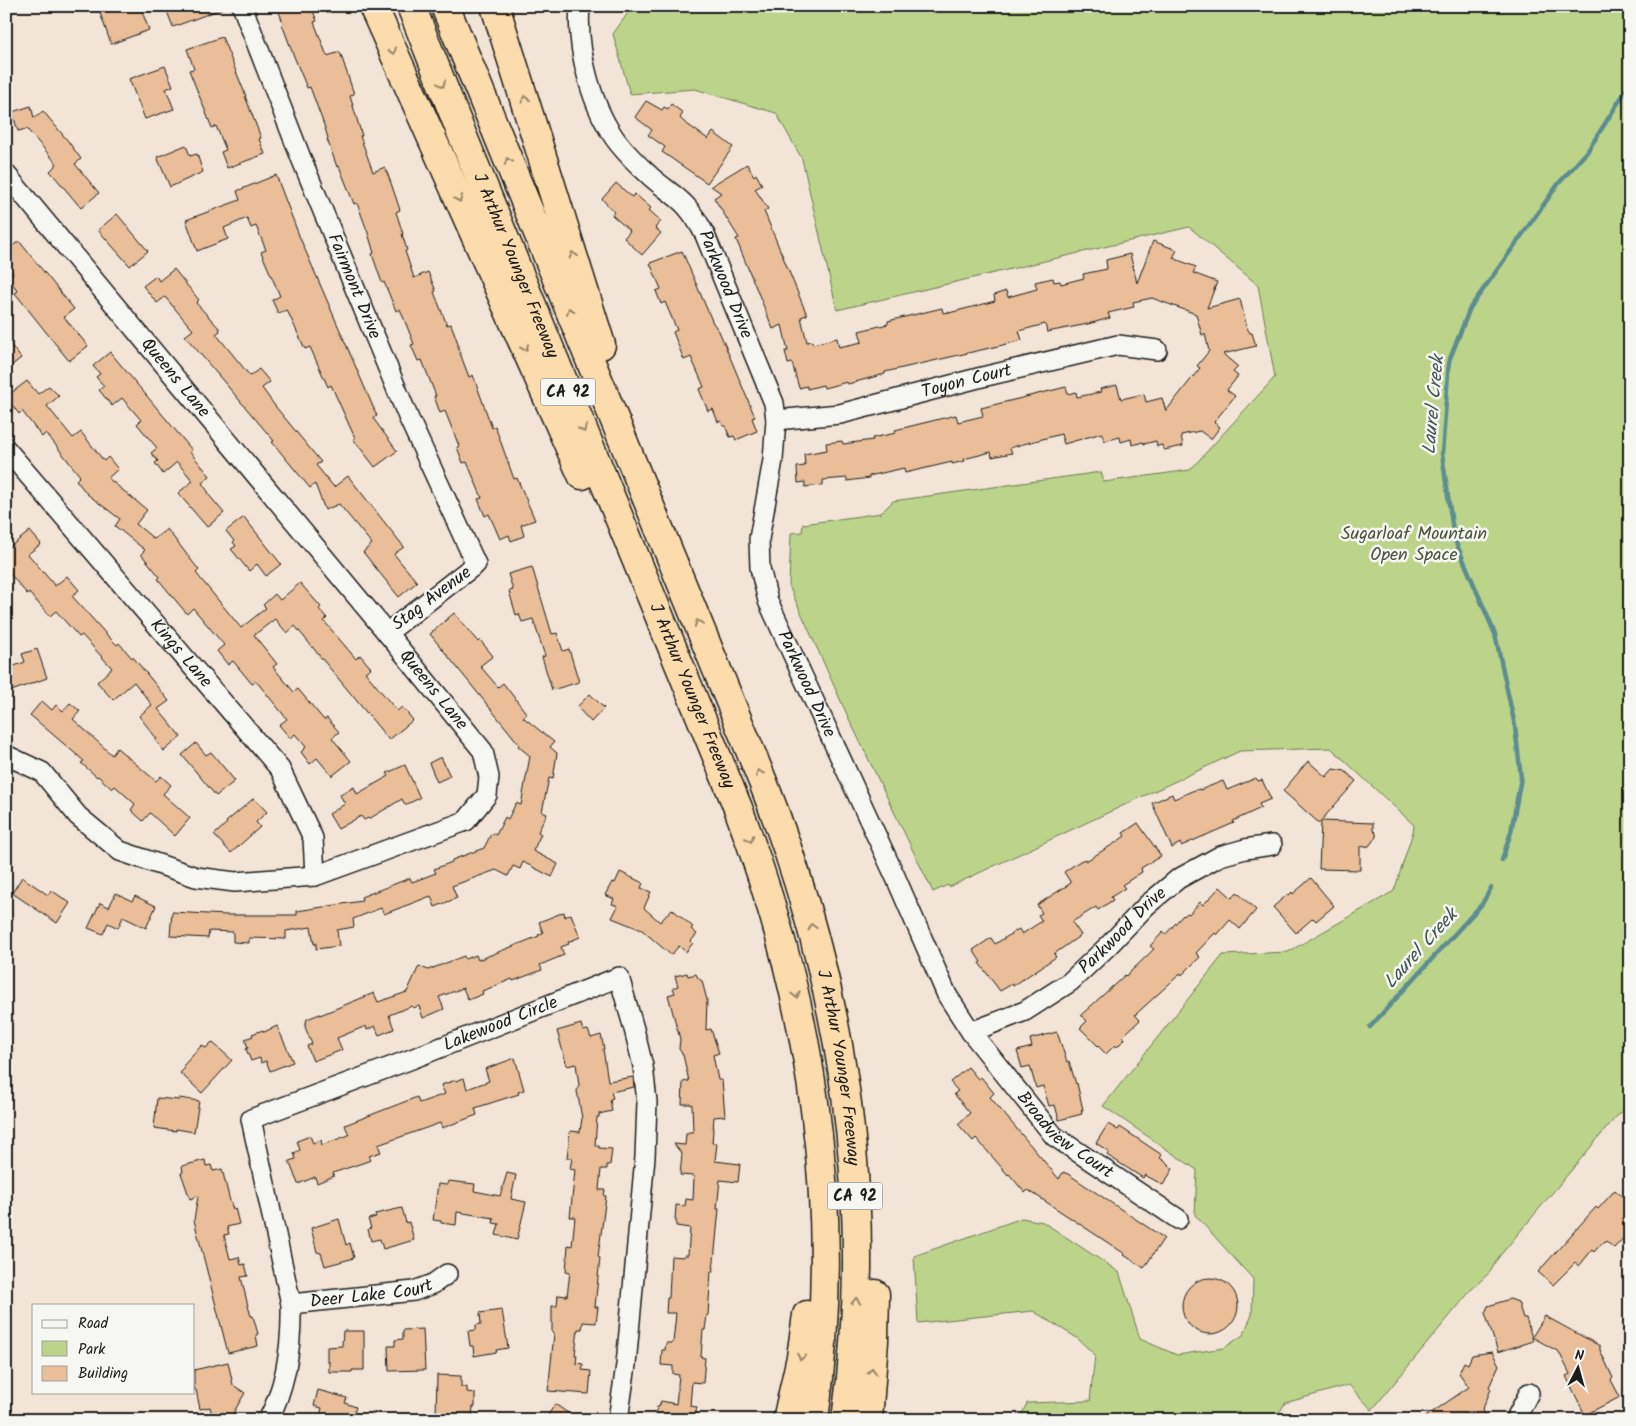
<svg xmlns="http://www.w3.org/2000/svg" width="1636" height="1426" font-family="Kalam,sans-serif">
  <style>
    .green { fill: #bcd48a; stroke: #6c7853 }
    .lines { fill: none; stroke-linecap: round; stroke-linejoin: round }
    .stream { stroke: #5c8d90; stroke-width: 4.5 }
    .building { fill: #e9be98; stroke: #1c1c1c }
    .minor-casing { stroke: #1c1c1c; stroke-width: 22 }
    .highway-casing { stroke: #1c1c1c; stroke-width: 31 }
    .minor { stroke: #f6f6f2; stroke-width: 19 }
    .highway { stroke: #fcdcac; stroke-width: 28 }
    .oneway { stroke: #97866b }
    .labels { text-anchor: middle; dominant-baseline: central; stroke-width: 5; stroke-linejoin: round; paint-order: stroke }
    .shield { fill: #f6f6f2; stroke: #5d5d5c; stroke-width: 1 }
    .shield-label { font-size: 16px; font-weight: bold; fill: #1c1c1c }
    .street-label { font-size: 18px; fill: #1c1c1c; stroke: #f6f6f2 }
    .park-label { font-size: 18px; fill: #4c533d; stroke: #f6f6f2 }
    .water-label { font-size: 19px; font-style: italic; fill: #3c5456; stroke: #f6f6f2 }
  </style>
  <rect width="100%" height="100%" fill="#f2e5d7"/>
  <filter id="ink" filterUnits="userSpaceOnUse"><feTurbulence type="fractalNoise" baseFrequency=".02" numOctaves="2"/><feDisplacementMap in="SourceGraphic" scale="10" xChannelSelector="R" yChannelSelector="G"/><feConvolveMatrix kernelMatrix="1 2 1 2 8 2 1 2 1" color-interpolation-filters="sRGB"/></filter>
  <g filter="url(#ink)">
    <path class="green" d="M643 6H1630V1105L1615 1118 1498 1258 1490 1272 1472 1289 1372 1410 1349 1385 1285 1403 1275 1420H1019L1027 1403 1090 1401 1095 1355 1077 1338 1033 1311 918 1323 914 1256 1022 1218 1043 1222 1119 1272 1140 1339 1177 1355 1224 1348 1243 1335 1252 1315 1253 1279 1195 1215 1197 1170 1103 1106 1223 955 1288 952 1394 891 1413 832 1414 825 1331 748 1240 751 949 887 948 885 933 892 849 719 789 586 791 533 802 532 803 524 881 513 893 501 1101 472 1104 482 1190 470 1275 377 1258 285 1189 227 837 310 802 159 776 113 695 89 630 94 613 34 630 10Z"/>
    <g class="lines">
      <path class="stream" d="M1502 860 1511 832 1521 778 1515 726 1495 634 1454 538 1442 454 1449 361 1470 308 1559 183 1587 152 1630 84
        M1370 1027 1482 904 1491 888"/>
    </g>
    <path class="building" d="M117 6H140L149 30 111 44 100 13Z
      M165 6H224V8L173 27Z
      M277 6H311L317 21 314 22 327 56 340 52 354 94 350 96 362 136H360L373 172 385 167 392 186 400 210 396 212 403 234H402L407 250 405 251 414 278 428 272 436 291 434 292 447 325 451 324 458 343V348L469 377 473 375 492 428 495 426 514 479 517 478 535 520 521 525 524 536 511 541 509 535 500 539 489 514 485 516 478 499 482 498 467 462 463 463 457 447 459 446 445 411 440 413 434 396H436L422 360 418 361 411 345 414 344 400 309 396 311 384 282 382 283 372 254 374 253 368 233 357 203 354 204 339 166 337 167 327 139 328 138 324 125 310 87 307 88 293 54 282 24 283 23Z
      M222 37 246 96H245L261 138 259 139 265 154 227 168 221 152 226 150 216 126 212 128 189 70 194 69 187 49Z
      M165 66 173 86 166 89 174 109 145 119 129 79Z
      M646 101 662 110 664 107 668 109 671 104 683 113 680 118 684 122 708 139 713 132 733 147 707 183 662 152 665 147 648 135 652 130 635 117Z
      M31 106 34 118 43 111 68 141 81 159 75 164 99 193 81 208 50 171 57 164 27 129 18 131 12 112Z
      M186 145 190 156 197 154 203 172 170 187 157 157Z
      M747 164 754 176 756 174 762 185 755 189 768 209 764 211 807 315 801 317 807 342 812 341 813 344 837 338 839 347 862 342 859 331 888 324V321L942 308 943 313 949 312V313L995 301 994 295 1006 291 1008 297 1037 289 1035 282 1053 278 1054 282 1060 281 1061 284 1084 278 1083 274 1107 269 1106 260 1130 254 1137 283 1153 241 1177 250 1173 258 1196 267 1193 273 1217 282 1207 308 1240 299 1247 328 1250 333H1252L1256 346 1223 354 1238 367 1233 372 1238 376 1227 390 1235 396 1214 422 1220 427 1211 439 1200 431 1181 435 1183 446 1164 450 1162 445 1157 446 1156 441 1144 444 1143 442 1132 445 1131 439 1121 442 1120 437 1104 441 1102 433 1064 444 1061 434 1016 446 1010 448 1012 453 992 457 991 452 964 459 965 461 952 464V462L905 473 904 468 869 476V478L847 481V478L823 480V485L805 487V482L798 483 797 467 805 466 804 454 827 450 826 443 842 441 843 444 873 440 872 438 896 433 895 430 956 415 958 422 983 416 981 408 1066 387 1068 394 1076 392 1077 397 1101 392 1100 389 1117 385 1121 399 1144 394 1146 402 1162 398 1166 411 1200 368 1197 366 1209 351 1205 334 1202 335 1196 314 1152 298 1133 302 1134 307 1108 313 1110 318 1088 324 1047 332 1045 324 1019 331 1022 340 1007 344 885 372V374L848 384 847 382 824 388 823 385 807 389V386L799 388 792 363 788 364 785 351H788L782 325 773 329 736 239 739 238 714 198 721 193 711 186Z
      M276 175 300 238 377 416 373 418 397 451 375 467 354 440 355 438 331 385 328 387 310 347 305 349 287 310 278 313 272 300 280 296 261 252 266 250 256 226 251 228 247 218 224 228 228 239 197 251 186 220 240 200 237 191Z
      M616 183 632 197 635 194 651 208 649 210 661 221 655 228 661 233 642 255 624 238 630 231 612 215 614 212 602 199Z
      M117 214 148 251 130 266 98 230Z
      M19 241 74 309 64 317 88 346 69 361 15 293 18 291 8 278 13 273 6 264V251Z
      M682 251 713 323 719 331 755 417 752 418 757 431 736 440 734 436 730 437 725 426H723L721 421 718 422 713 409 708 411 699 389 704 387 691 357 684 360 673 332 677 330 665 302 661 304 656 291 661 289 650 263Z
      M174 269 199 300 196 303 219 328 220 331 216 334 250 376 259 369 270 382 262 388 275 406 321 462 316 465 334 487 348 476 404 547 394 554 417 582 399 597 363 552 372 544 339 504 325 510 315 484 310 488 272 442 274 441 185 336 193 330 165 297 157 303 143 286 156 276 159 281Z
      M6 339 21 358 6 370Z
      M110 352 192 450 190 452 210 476 202 483 209 493 208 494 224 513 207 527 178 493 193 481 177 462 163 474 155 463 158 461 151 453 157 448 137 424 141 420 122 398 112 406 99 390 104 386 96 377 100 374 93 366Z
      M27 381 38 394 49 386 59 396 47 406 73 438 81 432 104 461 108 457 118 469 108 478 147 510 136 524 154 539 167 529 199 570 196 573 241 628 266 608 263 605 275 594 280 600 300 583 321 607 319 609 327 618 324 621 356 659 360 655 371 668 365 672 397 711 402 707 413 720 389 740 295 626 287 633 275 619 254 635 277 664 273 667 294 692 298 689 324 720 327 718 339 732 332 738 351 761 332 776 317 758 310 764 301 752 306 747 295 734 290 738 279 725 287 719 256 681 252 684 233 661 228 665 217 651 224 645 193 608 187 614 158 579 160 577 141 554 145 550 115 526 120 519 87 494 76 480 80 476 46 433 42 437 22 411 19 414 6 397Z
      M244 517 281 564 266 576 257 564 249 571 231 549 236 546 233 542 234 541 226 531Z
      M30 531 41 544 28 554 55 586 67 576 79 590 72 596 107 635 117 645 119 643 132 658 133 657 169 701 158 709 181 737 164 751 155 740 157 739 139 716 152 705 134 682 113 700 97 682 112 668 82 635 79 637 56 611 50 616 29 593 27 594 6 569V550Z
      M532 567 552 634 557 633 563 651 569 649 579 682 552 690 542 657 545 656 533 619 522 622 519 614 516 615 509 591 513 590 508 574Z
      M454 613 478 642 480 640 493 656 480 666 498 687 503 683 527 714 523 717 554 742 550 747 557 753 553 779 549 778 542 812 547 814 538 832 541 834 533 851 558 864 552 877 523 862 520 869 513 866 508 876 496 870 452 886 457 898 435 907 431 896 384 914 381 908 353 919 354 927 337 930 339 946 316 949V943L314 944 311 927 286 931V939L249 938V943L233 942V932L209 931 208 938 170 936 172 912 226 915H297V911L362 901 361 897 410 878 412 882 436 873 434 869 452 862V860L484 848 491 834 492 835 493 833 496 835 505 817 508 819 516 803 521 805 530 756 518 746 519 744 430 634Z
      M37 649 47 678 6 693V669L25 662 22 654Z
      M590 694 604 708 591 722 577 707Z
      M42 701 52 710 56 705 63 711 70 703 80 711 73 719 112 755 117 748 156 781 161 776 171 785 163 794 190 818 175 836 150 813 143 821 131 810 135 804 115 786 112 789 98 776 97 777 81 763 84 761 30 715Z
      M196 743 206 755 211 752 235 781 216 796 182 755Z
      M441 757 450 776 437 782 429 763Z
      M1308 761 1326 777 1333 769 1345 771 1356 781 1319 823 1283 791Z
      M405 765 420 798 405 805 402 799 369 819 368 818 364 820 361 816 338 829 329 814 345 804 340 795 354 787 357 794 389 776 387 773Z
      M1256 778 1258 781 1262 780 1271 799 1259 804 1261 808 1233 821 1234 823 1181 846 1180 843 1172 848 1152 803 1172 794 1174 799 1192 791 1200 789V790L1223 781 1227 790Z
      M254 798 267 812 256 822 260 827 231 853 214 835 227 823 226 822Z
      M1321 821 1373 823V830L1376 833V837L1369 846 1360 847V870L1319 869Z
      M1138 823 1161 856 1141 868 1142 872 1122 885 1125 888 1111 897 1113 900 1098 910 1096 907 1072 922 1081 935 1054 954 1056 957 1013 986 1012 984 1000 991 979 963 981 962 973 950 991 938 995 944 1019 929 1022 934 1042 921 1038 915 1042 913 1037 905 1071 883 1064 872 1080 861 1085 859 1086 861 1115 843 1125 836 1123 833Z
      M620 872 643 883 641 888 651 892 644 908 660 922 672 909 693 927 691 929 697 934 691 941 693 943 686 952 679 946 671 955 642 930 612 918 618 906 612 904 614 899 605 895 612 882 615 883Z
      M22 877 48 895 51 890 70 903 57 923 12 893Z
      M1311 878 1334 906 1316 921 1313 918 1296 933 1273 907 1288 894 1289 895 1292 892 1293 894Z
      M1220 887 1232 898 1237 892 1256 910 1240 929 1230 920 1217 935 1215 933 1196 953 1200 957 1182 975 1181 973 1135 1015 1140 1020 1123 1036 1125 1039 1117 1047 1115 1045 1106 1054 1080 1028 1087 1021 1081 1015 1125 975 1126 976 1154 949 1150 946 1163 932 1165 935 1183 915 1184 916 1187 913 1189 914 1200 902 1203 905Z
      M116 893 132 901 135 896 156 906 146 928 123 917 118 928 108 923 103 934 88 928 100 903 109 907Z
      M564 912 565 917 571 914 580 937 568 942 569 944 561 947 564 955 540 965 542 970 513 981 512 979 490 988 482 991 483 994 468 1000 463 988 439 997 444 1009 423 1018 419 1006 413 1008 412 1006 389 1015 394 1029 379 1035 375 1026 367 1030 366 1026 337 1038 342 1050 313 1061 307 1046 312 1044 305 1027 307 1019 320 1014V1015L374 993 378 1002 407 992 419 966 428 970 464 956 465 959 476 955 478 960 539 936 538 935 543 933 539 922Z
      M687 973 688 976 696 974 698 978 702 981 707 1000 706 1030 711 1029 719 1053 713 1055 718 1080H722L725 1116 714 1117 712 1143H717L715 1161 740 1164 738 1182 720 1180 717 1209H719L713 1271H711L708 1315H707L705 1330H703L701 1357 705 1358 703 1383 692 1382 690 1406 697 1407 694 1420H654L657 1407H659L661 1401 676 1404 679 1375 673 1374V1366L661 1365 662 1350H665L666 1343H673L676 1313H666L667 1298H669L671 1256 684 1257V1255H688L690 1228 676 1226V1220H675L676 1205 685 1206 686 1199 693 1200 694 1176 680 1175 682 1154 674 1144 685 1145 686 1134H688V1132H693L692 1104H682L683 1082 689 1081 683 1055 679 1049 680 1039 668 995 675 993 673 988 678 986 675 976Z
      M581 1024 583 1031 588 1030 591 1038 601 1035 604 1049H603L608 1081 633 1077 634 1087 611 1092 613 1098 610 1099 612 1111 599 1114V1117H597L595 1146H599V1148L612 1149 610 1165H607V1169H601L599 1190H605L604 1196H606L598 1257 600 1258 595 1307H598L596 1323 583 1322 582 1329H578L575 1355H577L576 1363 583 1364 582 1370 591 1371 589 1394 548 1391 554 1334 552 1333V1306H557L558 1295 567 1296 570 1272 566 1271 568 1245 572 1246 575 1217H570L575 1170 570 1169 572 1158H567L570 1131 580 1132 582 1118 577 1091 579 1085 576 1064 567 1066 557 1031Z
      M277 1026 293 1062 270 1071 266 1061 261 1063 260 1058 251 1061 246 1049 248 1048 245 1039 253 1036 252 1034 263 1030 264 1032Z
      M1057 1032 1067 1062 1069 1061 1076 1084 1077 1083 1083 1110H1081L1082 1114 1059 1120 1055 1105 1049 1106 1043 1086 1036 1088 1030 1066 1022 1068 1017 1051 1032 1047 1030 1039Z
      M212 1042 232 1060 202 1093 180 1073 185 1068 183 1066 202 1045 206 1048Z
      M515 1058 524 1090 518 1092 519 1094 475 1108 477 1115 442 1128 440 1123 378 1145 381 1152 369 1156 371 1160 333 1173 334 1176 317 1183 315 1177 298 1184 289 1161 296 1159 294 1153 300 1150 297 1141 310 1136 313 1143 321 1140 322 1145 349 1135 345 1125 417 1097 419 1103 445 1094 441 1085 456 1080V1081L464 1078 467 1089 489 1081 485 1069Z
      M968 1067 978 1079 981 1077 994 1093 990 1097 1059 1179 1063 1172 1068 1174 1164 1238 1144 1268 1124 1255 1125 1254 1028 1190 1025 1193 1009 1174 1008 1175 976 1138 973 1141 958 1124 970 1113 954 1094 958 1091 950 1082Z
      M157 1098 179 1100V1098L199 1101 194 1132 176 1129V1131L154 1128Z
      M1108 1124 1118 1130 1120 1127 1162 1155 1160 1158 1170 1165 1169 1166 1173 1169 1163 1185 1145 1175 1143 1178 1107 1155 1109 1152 1096 1143Z
      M205 1160 206 1166 211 1165 213 1171 222 1169 230 1201 233 1209 235 1208 239 1224 227 1227 229 1234 224 1235 230 1259 239 1257 241 1265 245 1264 248 1276 241 1277 248 1306 251 1316H253L258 1334 256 1335 258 1346 228 1353 194 1220 198 1196 190 1199 181 1173 183 1172 182 1166Z
      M507 1173 516 1175 511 1199 526 1202 517 1240 496 1235 499 1224 493 1223 494 1218 457 1212 456 1225 441 1223V1221L433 1220 438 1184 447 1185 448 1181 475 1184 474 1191 500 1196Z
      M1630 1189V1231L1614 1248 1606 1241 1603 1244 1602 1243 1594 1252 1592 1250 1579 1266 1575 1263 1553 1285 1538 1272 1596 1207 1598 1209 1615 1190 1623 1197Z
      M402 1208 406 1223 409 1222 414 1240 383 1249 380 1239 371 1241 368 1229 371 1228 368 1219 376 1217 375 1214Z
      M339 1219 346 1245 350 1243 354 1258 325 1266 321 1253 317 1252 311 1228Z
      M1182 1306a28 28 0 1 1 56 0a28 28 0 1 1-56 0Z
      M1510 1299 1518 1302 1523 1318H1526L1533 1341 1498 1352 1485 1313 1488 1306Z
      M502 1310 508 1348 496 1350 497 1352 474 1356 473 1346H470L468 1331 476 1330V1325L481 1324 480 1313Z
      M1545 1316 1600 1346V1350L1613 1378 1611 1380 1620 1397 1585 1415 1566 1376 1570 1374 1559 1352 1532 1337Z
      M423 1329 425 1370 389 1371 388 1346H395V1340L403 1339V1330Z
      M343 1331H364V1370H352V1372H329V1361H327V1347L342 1346Z
      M1492 1352 1499 1365 1489 1387 1491 1389 1482 1411 1488 1420H1421L1469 1387 1459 1373 1464 1362 1468 1364 1472 1355Z
      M228 1362 233 1385 245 1393 229 1420H226L218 1415H212L210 1407 200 1409 196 1390 194 1389V1370Z
      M437 1375 461 1376V1387H467V1392L475 1393V1407H473L472 1417 465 1416V1419L448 1418V1416H436Z
      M318 1390 347 1398 345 1403 356 1407 352 1420H321L322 1417 320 1416 322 1408 314 1406Z
      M555 1404 578 1420H545Z"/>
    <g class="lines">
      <defs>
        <g id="minor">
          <path id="s1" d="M242 6 301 158 409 419 476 564 387 633"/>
          <path id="s2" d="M580 6C576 49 592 110 619 144 628 155 638 165 648 174 660 186 675 194 686 206 694 215 700 225 705 235L774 403 776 420 773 460 759 539 760 568 768 601 895 876 947 995 971 1032 1054 1136 1178 1219"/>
          <path id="s3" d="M6 174 387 633 483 751 489 777 487 795 466 821 315 876 235 882 196 877 120 851 78 816 42 772 6 755"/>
          <path id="s4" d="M776 420 840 414 982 377 1118 345 1157 350"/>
          <path id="s5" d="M6 449 280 769 313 838 315 876"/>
          <path id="s6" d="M971 1032 1025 1011 1070 982 1109 945 1147 905 1178 879 1220 856 1245 849 1272 845"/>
          <path id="s7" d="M291 1304 414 1291 433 1284 447 1274"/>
          <path id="s8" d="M268 1420C287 1384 292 1344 291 1304L251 1119 409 1060 619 977 634 1029 643 1066 647 1102 645 1157 626 1365 618 1420"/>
          <path d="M1515 1420 1529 1393"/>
        </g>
        <g id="highway">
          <path d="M373 6 582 475"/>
          <path id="s9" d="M411 6 459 127 738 808C813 1007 843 1208 814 1420"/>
          <path id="s10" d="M445 6 763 782C843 986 876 1201 846 1420"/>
          <path d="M495 6 601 345"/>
          <path d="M787 1420 801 1357 807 1315"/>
          <path d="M868 1420 874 1341 875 1294"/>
        </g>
      </defs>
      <use href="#minor" class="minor-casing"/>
      <use href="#highway" class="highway-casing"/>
      <use href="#minor" class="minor"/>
      <use href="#highway" class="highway"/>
    </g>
    <defs><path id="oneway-chevron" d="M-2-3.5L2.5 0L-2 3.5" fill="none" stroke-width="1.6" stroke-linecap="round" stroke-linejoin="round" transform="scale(1.25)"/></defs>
    <g class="oneway">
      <use href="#oneway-chevron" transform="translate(393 51) rotate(66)"/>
      <use href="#oneway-chevron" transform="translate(442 84) rotate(68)"/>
      <use href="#oneway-chevron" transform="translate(525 99) rotate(-107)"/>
      <use href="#oneway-chevron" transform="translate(508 161) rotate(-112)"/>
      <use href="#oneway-chevron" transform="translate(459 199) rotate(66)"/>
      <use href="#oneway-chevron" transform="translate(573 255) rotate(-107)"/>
      <use href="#oneway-chevron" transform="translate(570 311) rotate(-112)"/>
      <use href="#oneway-chevron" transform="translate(525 348) rotate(66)"/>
      <use href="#oneway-chevron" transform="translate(583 429) rotate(68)"/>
      <use href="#oneway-chevron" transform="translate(698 623) rotate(-112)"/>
      <use href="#oneway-chevron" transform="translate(759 773) rotate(-112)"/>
      <use href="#oneway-chevron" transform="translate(750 839) rotate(70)"/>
      <use href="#oneway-chevron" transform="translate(812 927) rotate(-106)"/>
      <use href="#oneway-chevron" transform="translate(796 995) rotate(77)"/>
      <use href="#oneway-chevron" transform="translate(856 1301) rotate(-88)"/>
      <use href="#oneway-chevron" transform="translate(801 1357) rotate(100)"/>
      <use href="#oneway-chevron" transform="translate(872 1371) rotate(-87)"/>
    </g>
  </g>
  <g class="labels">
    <g class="shield">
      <rect x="540.5" y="378.5" width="55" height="27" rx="4"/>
      <rect x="827.5" y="1182.5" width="55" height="27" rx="4"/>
    </g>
    <g class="shield-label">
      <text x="568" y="392">CA 92</text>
      <text x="855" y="1196">CA 92</text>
    </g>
    <g class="street-label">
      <text stroke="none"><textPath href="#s9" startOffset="280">J Arthur Younger Freeway</textPath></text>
      <text stroke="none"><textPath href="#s2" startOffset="326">Parkwood Drive</textPath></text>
      <text stroke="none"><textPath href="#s1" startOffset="302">Fairmont Drive</textPath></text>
      <text stroke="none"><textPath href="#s3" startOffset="265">Queens Lane</textPath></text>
      <text stroke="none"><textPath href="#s4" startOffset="195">Toyon Court</textPath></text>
      <text transform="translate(432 599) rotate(-37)">Stag Avenue</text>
      <text stroke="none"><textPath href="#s5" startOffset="269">Kings Lane</textPath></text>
      <text stroke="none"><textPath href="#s2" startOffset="746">Parkwood Drive</textPath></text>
      <text stroke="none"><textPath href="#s3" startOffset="670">Queens Lane</textPath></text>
      <text stroke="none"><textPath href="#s9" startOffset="745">J Arthur Younger Freeway</textPath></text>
      <text stroke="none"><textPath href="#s6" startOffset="185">Parkwood Drive</textPath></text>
      <text stroke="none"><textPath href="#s8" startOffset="576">Lakewood Circle</textPath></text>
      <text stroke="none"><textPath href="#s10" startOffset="1135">J Arthur Younger Freeway</textPath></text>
      <text stroke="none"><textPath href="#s2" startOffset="1272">Broadview Court</textPath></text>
      <text stroke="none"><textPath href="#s7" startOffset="81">Deer Lake Court</textPath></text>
    </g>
    <g class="park-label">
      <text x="1414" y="534">Sugarloaf Mountain<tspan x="1414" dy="21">Open Space</tspan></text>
    </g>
    <g class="water-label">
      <text transform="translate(1434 405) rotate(-85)">Laurel Creek</text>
      <text transform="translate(1421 949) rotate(-48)">Laurel Creek</text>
    </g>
  </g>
  <rect width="1636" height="1426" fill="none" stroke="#f6f6f2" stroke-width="25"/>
  <rect x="12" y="12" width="1611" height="1401" fill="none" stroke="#1c1c1c" stroke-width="2" filter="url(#ink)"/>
  <rect x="32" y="1304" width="162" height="90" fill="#f6f6f2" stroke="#9f9f9c"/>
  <rect x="42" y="1320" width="25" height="8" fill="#f6f6f2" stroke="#9f9f9c"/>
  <text x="78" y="1328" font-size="15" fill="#1c1c1c">Road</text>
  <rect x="42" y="1341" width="25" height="15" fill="#bcd48a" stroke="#9f9f9c"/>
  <text x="78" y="1354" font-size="15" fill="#1c1c1c">Park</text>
  <rect x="42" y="1366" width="25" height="15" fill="#e9be98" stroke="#9f9f9c"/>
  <text x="78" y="1378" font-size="15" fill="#1c1c1c">Building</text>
  <g transform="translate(1578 1368) rotate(6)" stroke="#f6f6f2" stroke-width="4" paint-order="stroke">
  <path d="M0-4L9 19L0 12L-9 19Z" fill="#1c1c1c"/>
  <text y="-8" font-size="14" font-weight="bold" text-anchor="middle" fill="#1c1c1c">N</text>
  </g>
</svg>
